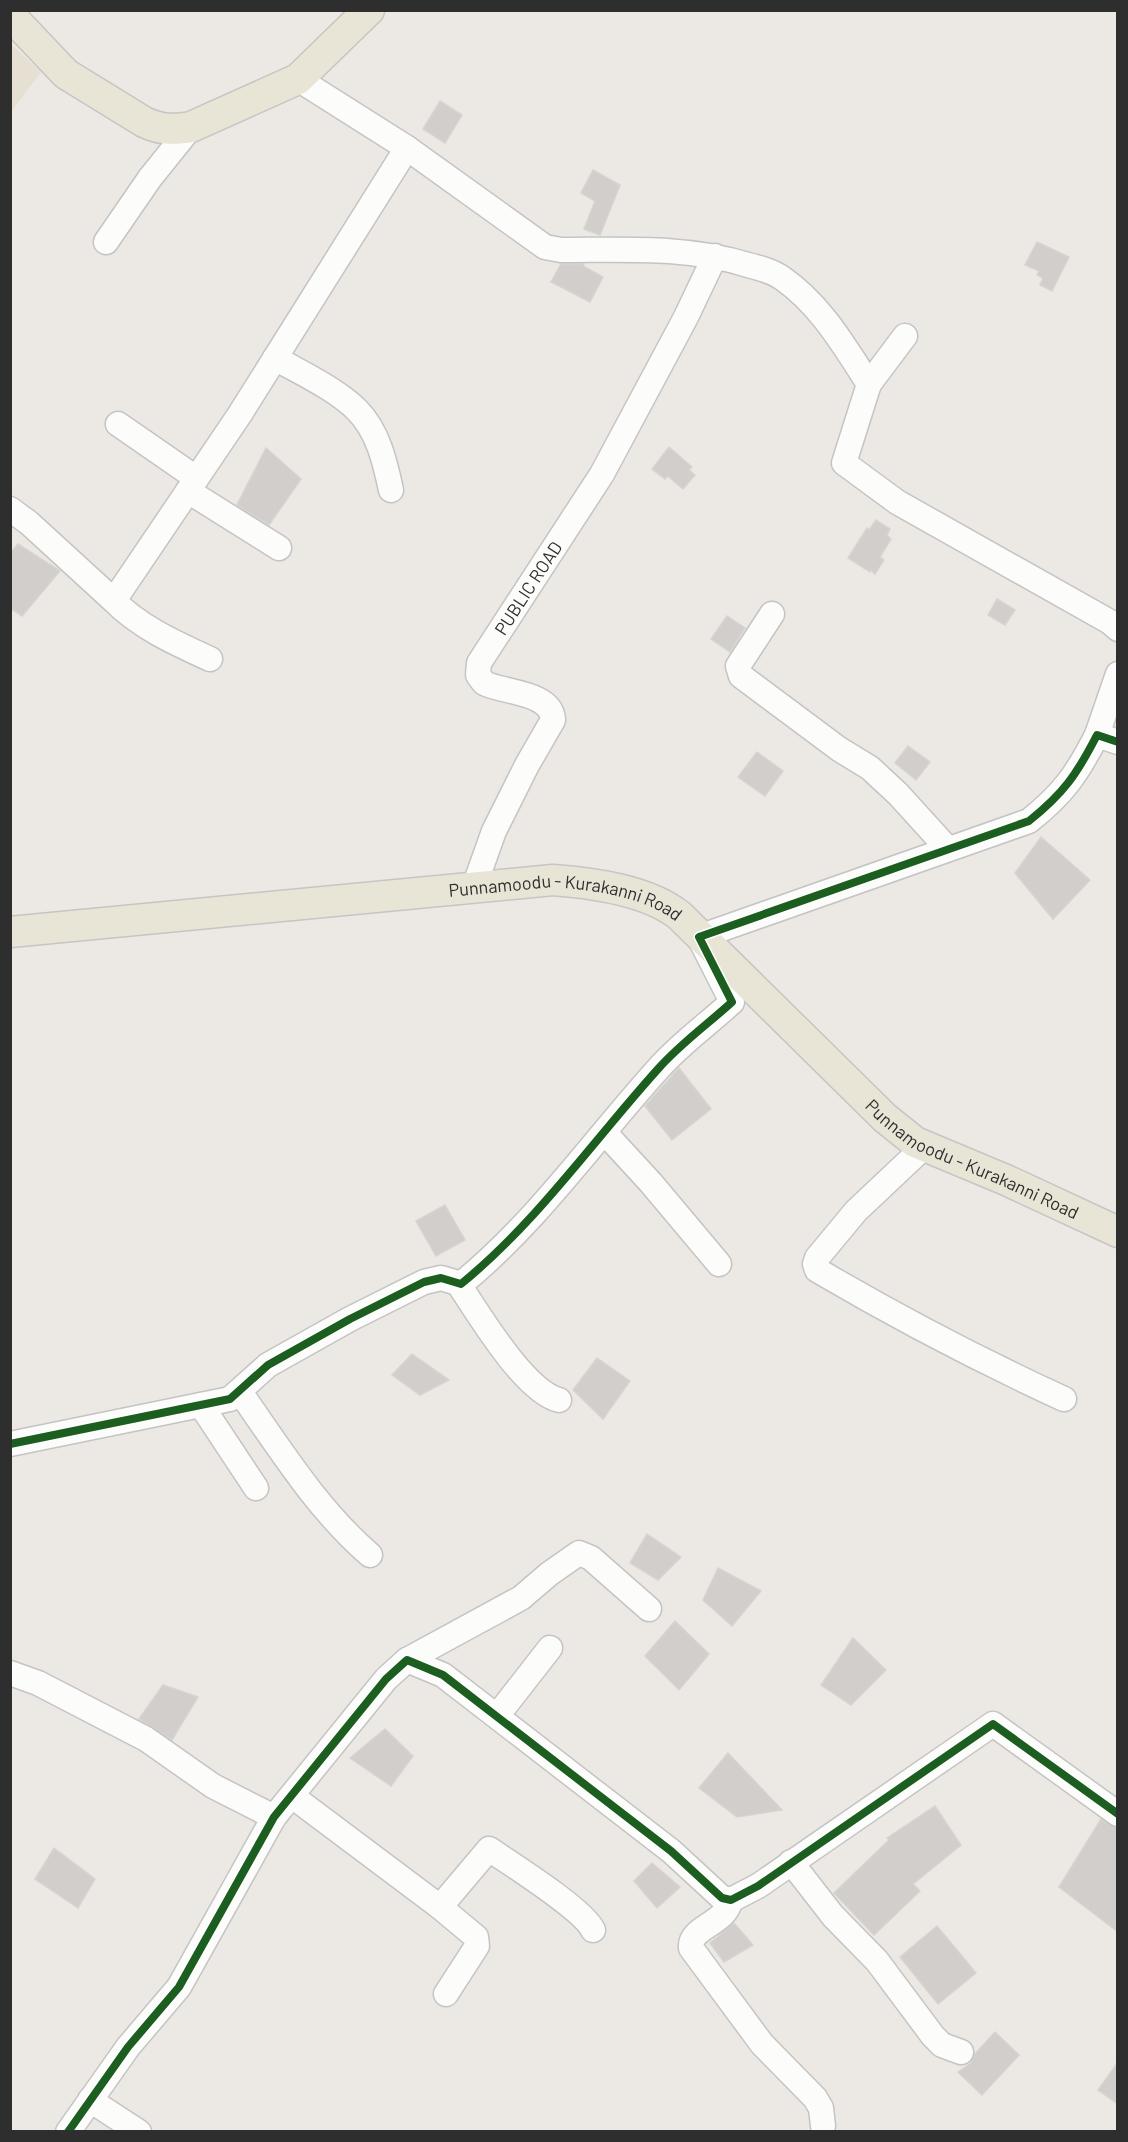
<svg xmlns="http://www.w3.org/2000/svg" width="1128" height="2142" font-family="Barlow,sans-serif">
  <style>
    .education { fill: #e6e0d3 }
    .building { fill: #d1cecb; stroke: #d7d4d0; stroke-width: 1.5 }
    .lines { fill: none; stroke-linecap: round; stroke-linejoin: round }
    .minor-casing { stroke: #c5c4c5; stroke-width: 27 }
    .major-casing { stroke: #c6c5c4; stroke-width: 33 }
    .minor { stroke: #fcfcfb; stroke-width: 24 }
    .major { stroke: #e8e4d6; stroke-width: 30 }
    .cycleway-casing { stroke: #fff; stroke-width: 11 }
    .cycleway { stroke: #1b5e20; stroke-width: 8 }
    .labels { text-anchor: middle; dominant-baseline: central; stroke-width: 4.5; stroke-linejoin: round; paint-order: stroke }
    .street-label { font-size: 18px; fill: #2e2e2e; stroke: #fff }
  </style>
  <rect width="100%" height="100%" fill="#ece8e4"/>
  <path class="education" d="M10 43 41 72 11 112H10Z"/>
  <path class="building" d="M440 101 462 115 445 143 423 129Z
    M593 170 620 185 600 235 584 229 595 201 581 193Z
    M1037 242 1069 257 1052 291 1040 285 1043 278 1037 275 1039 271 1025 265Z
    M561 264H584L583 266 603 277 590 302 551 282Z
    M669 447 692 467 689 470 695 475 683 489 668 476 665 479 652 469Z
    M266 448 301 479 269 525 237 505Z
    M876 520 890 529 887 535 891 539 880 557 884 560 875 574 871 570 870 572 848 558 867 528 869 530Z
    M18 544 60 571 22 616 10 608V553Z
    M997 599 1015 610 1005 625 988 615Z
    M727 616 745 628 730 652 711 639Z
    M908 746 930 762 916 780 895 763Z
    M757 752 783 771 765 796 738 777Z
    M1041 837 1090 880 1053 919 1015 873Z
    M679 1068 711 1109 672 1140 645 1106Z
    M445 1205 465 1240 436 1256 416 1221Z
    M412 1354 449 1380 420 1395 392 1375Z
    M597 1358 630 1381 603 1419 573 1390Z
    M647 1534 681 1557 658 1580 630 1563Z
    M718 1568 761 1591 732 1626 703 1600Z
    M675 1621 709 1654 679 1690 645 1656Z
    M853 1638 886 1670 851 1705 821 1685Z
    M163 1685 198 1697 172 1740 139 1719Z
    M385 1729 413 1756 391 1786 350 1758Z
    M728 1753 782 1810 737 1817 699 1788Z
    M935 1806 961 1845 913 1884 920 1891 874 1935 834 1893 889 1840 887 1838Z
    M1101 1819 1118 1828V1932L1059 1887Z
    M54 1848 95 1879 78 1908 35 1879Z
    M652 1863 680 1887 657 1908 634 1881Z
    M734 1923 753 1945 724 1962 710 1943Z
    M937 1926 976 1973 938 2004 900 1957Z
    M995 2032 1019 2055 982 2095 958 2072 971 2063 975 2054Z
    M1118 2062V2104L1098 2090Z"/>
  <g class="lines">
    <defs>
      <g id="minor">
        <path d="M298 79 407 148 545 247 561 250C623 250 688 246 748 265 760 268 772 271 782 278 821 305 844 346 869 384L844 463 897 502 1110 622 1118 629"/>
        <path d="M106 242 150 178 191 127"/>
        <path d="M275 358C301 373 336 389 357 410 378 431 385 462 391 490"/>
        <path d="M869 384 905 336"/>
        <path d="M118 424 196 478"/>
        <path d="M188 491 279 548"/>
        <path d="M10 509 29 523 112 599 119 593 240 414 407 148"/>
        <path d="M112 599C139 627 175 643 210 659"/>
        <path d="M772 614 738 666 741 676 839 749 870 768 898 794 948 849"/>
        <path d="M1097 735 1118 674"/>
        <path id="s1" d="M474 887 494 831 527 765 553 720C552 692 504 693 484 683L478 675 479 663 602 474 686 317 715 256"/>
        <path d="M605 1133 651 1183 719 1264"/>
        <path d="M925 1146 856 1211 817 1258 815 1264 817 1270C897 1317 979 1360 1064 1399"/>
        <path d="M458 1283C478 1313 524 1391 559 1400"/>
        <path d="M240 1392C280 1449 317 1509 370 1555"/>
        <path d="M201 1405 256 1488"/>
        <path d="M10 1444 230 1399 268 1365 350 1319 424 1282 441 1278 461 1284C537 1222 593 1141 658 1069 680 1044 708 1024 732 1002L699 937 1029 821C1064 793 1077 774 1097 735L1118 742"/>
        <path d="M407 1660 521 1598 549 1574 579 1553 591 1558 649 1609"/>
        <path d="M10 1673 38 1683 146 1739 213 1786 274 1817"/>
        <path d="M497 1716 550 1648"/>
        <path d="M292 1796 440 1907 476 1937 477 1946 446 1994"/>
        <path d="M791 1862 833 1916 877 1961 933 2036 942 2045 961 2052"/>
        <path d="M731 1900C729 1905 728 1909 724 1913 714 1925 689 1931 691 1948L762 2044 815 2098 821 2108 823 2126"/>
        <path d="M440 1907 489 1849C511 1864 583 1909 593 1930"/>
        <path d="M90 2100 139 2132"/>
        <path d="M68 2132 128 2047 179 1987 274 1817 386 1679 407 1660 443 1675 671 1851 722 1898 731 1900 758 1886 993 1724 1118 1814"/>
      </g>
      <g id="major">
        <path d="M10 15 66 74 144 122C161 130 173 130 191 127L298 79 369 10"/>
        <path id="s2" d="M10 932 553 880C593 883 648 890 680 916L885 1118 915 1142 1006 1180 1118 1232"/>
      </g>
    </defs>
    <use href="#minor" class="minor-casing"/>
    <use href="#major" class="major-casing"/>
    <use href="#minor" class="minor"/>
    <use href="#major" class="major"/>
    <defs>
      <path id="cycleway" d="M10 1444 230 1399 268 1365 350 1319 424 1282 441 1278 461 1284C537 1222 593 1141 658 1069 680 1044 708 1024 732 1002L699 937 1029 821C1064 793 1077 774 1097 735L1118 742
        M68 2132 128 2047 179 1987 274 1817 386 1679 407 1660 443 1675 671 1851 722 1898 731 1900 758 1886 993 1724 1118 1814"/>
    </defs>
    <use href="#cycleway" class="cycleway-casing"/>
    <use href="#cycleway" class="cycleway"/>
  </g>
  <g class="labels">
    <g class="street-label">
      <text stroke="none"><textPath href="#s1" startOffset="380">PUBLIC ROAD</textPath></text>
      <text stroke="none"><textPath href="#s2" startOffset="560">Punnamoodu - Kurakanni Road</textPath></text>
      <text stroke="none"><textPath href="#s2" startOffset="1064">Punnamoodu - Kurakanni Road</textPath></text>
    </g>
  </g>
  <rect width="1128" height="2142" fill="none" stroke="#2e2e2e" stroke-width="24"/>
</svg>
